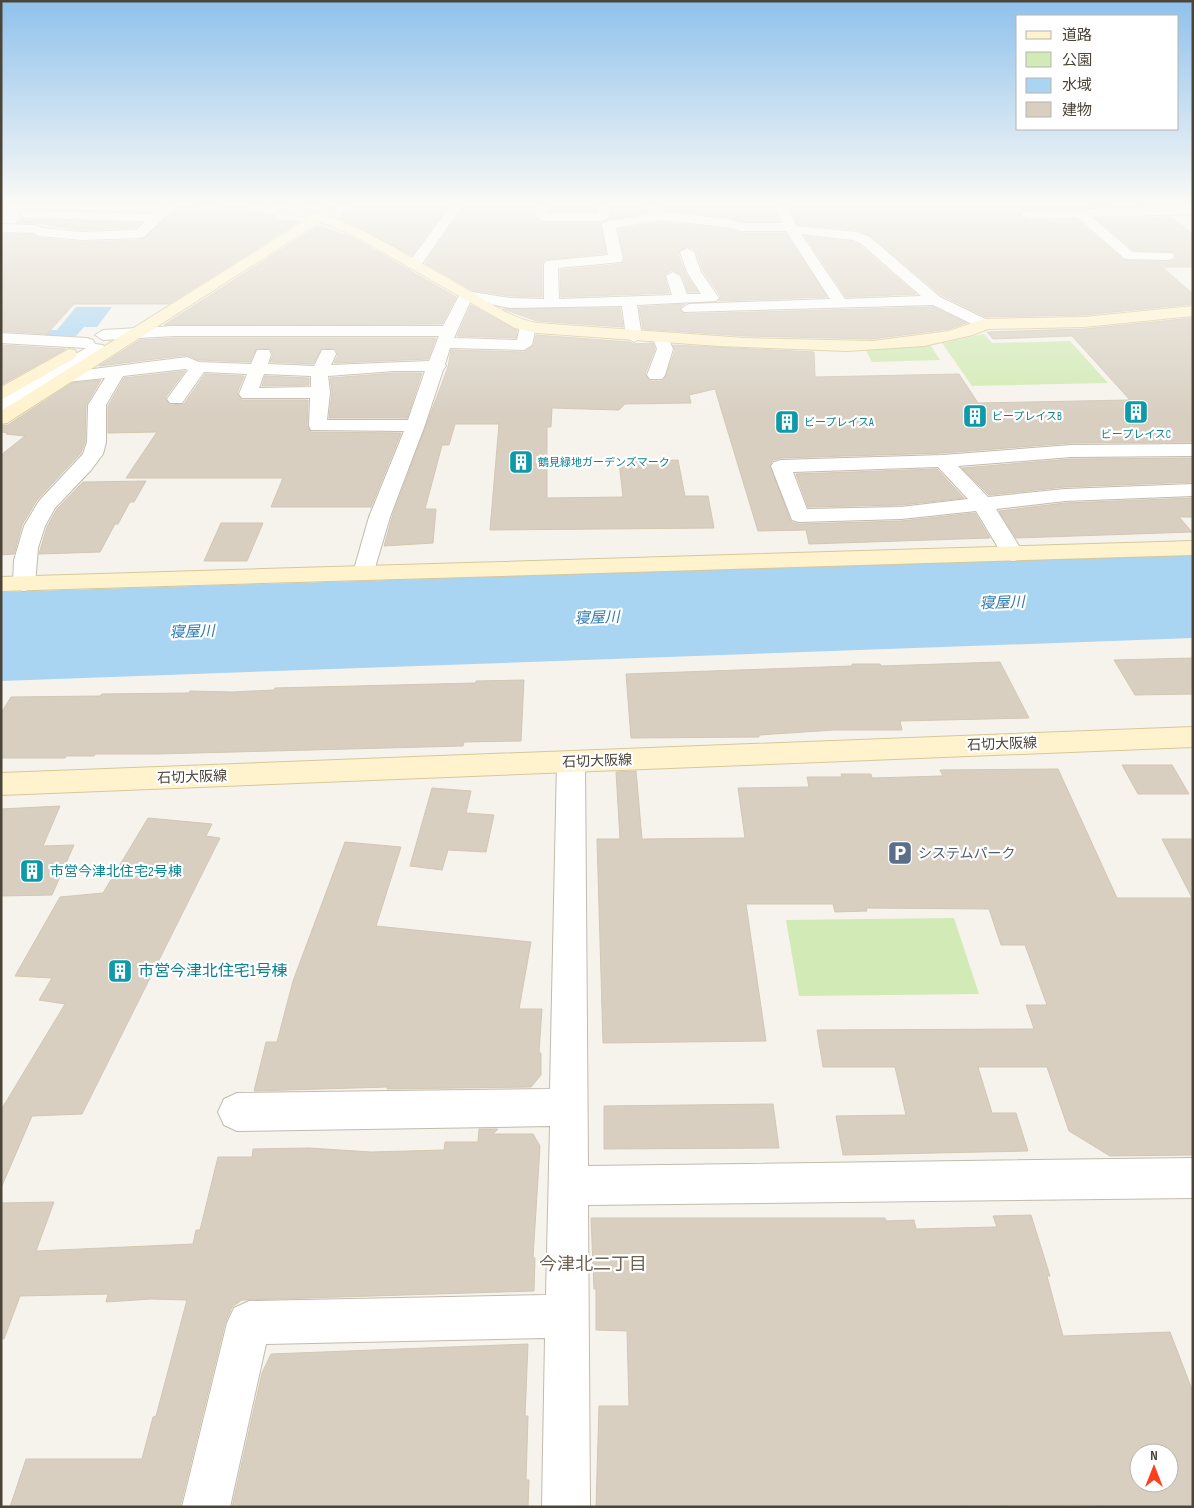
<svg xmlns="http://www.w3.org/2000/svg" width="1194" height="1508" font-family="'Sofia Sans Condensed','Noto Sans JP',sans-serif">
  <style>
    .green { fill: #d2eab5 }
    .water { fill: #a9d4f2 }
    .building { fill: #d8cfc1; stroke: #d3c7b4; fill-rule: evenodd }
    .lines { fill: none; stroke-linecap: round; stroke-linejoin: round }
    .street-casing { stroke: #c2bbae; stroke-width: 2 }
    .secondary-casing { stroke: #d6c79b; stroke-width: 2 }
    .street { fill: #fff; fill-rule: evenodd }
    .secondary { fill: #fff3cd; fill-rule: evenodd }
    .labels { text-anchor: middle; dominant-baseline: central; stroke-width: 4.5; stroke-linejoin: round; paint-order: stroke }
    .far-culture-label { font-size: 11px; fill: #0d838f; stroke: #fff; text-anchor: start }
    .street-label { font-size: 14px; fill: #4b4439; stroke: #fff }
    .service-label { font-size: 14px; fill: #4e5e75; stroke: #fff; text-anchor: start }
    .culture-label { font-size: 14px; fill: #0d838f; stroke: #fff; text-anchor: start }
    .water-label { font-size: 15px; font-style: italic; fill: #2e7ab2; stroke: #fff }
    .near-culture-label { font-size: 16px; fill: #0d838f; stroke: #fff; text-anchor: start }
    .near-neighbourhood-label { font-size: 18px; fill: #6e6250; stroke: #fff }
  </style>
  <rect width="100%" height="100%" fill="#f6f3ec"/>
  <path class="green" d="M984 334 992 343 1070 341 1108 383 972 386 942 343Z
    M929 343 940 360 872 362 866 350Z
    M954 918 979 994 799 996 786 920Z"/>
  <path class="water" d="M76 307H112L97 327H84L76 336 43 337 48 330H57Z
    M1193 555V638L1 681V592Z"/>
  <path class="building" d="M180 205H198L195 209 246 207 244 211H262L260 215 277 214 275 221H300L169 304H74L47 334 1 331V234L33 235 40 238 81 242 139 240 145 238Z
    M355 205H449L412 255 340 219 344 210H353Z
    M465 205H534V217L542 223H601L606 253 544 260 542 264V297L510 296 472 290 425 263Z
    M550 205H595V211H550Z
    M611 205H643L646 213 609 219Z
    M660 205H774L779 221H742L728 217 664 210Z
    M790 205H1157L1027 209 1019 216 1027 221 1076 219 1124 260 1167 262 1174 260 1176 257 1174 252 1134 250 1097 219 1171 217 1193 234V267H1162L1193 294V304L1084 315 986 317 941 295 871 236 856 230 797 224Z
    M22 218 25 220 141 223 135 228 81 230 36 223H16Z
    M660 222 727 229 741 233H785L827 297 719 301 721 297 703 271 696 251 688 246 678 253 685 273 698 292H688L682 275 672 270 664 275 669 293 561 297 560 270 621 264 625 259 618 230Z
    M318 226 352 237 456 297 442 324 164 325Z
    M805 236 853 242 859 245 916 294 846 297Z
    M685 304 679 309 684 314 933 307 966 323 949 329 872 339 745 336 643 329 639 307Z
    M471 305 517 330 516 338 457 336Z
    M620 308 623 327 537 321 503 309Z
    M1193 318V442L1071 443 943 453 781 458 773 460 770 465 791 522 799 524 901 521 975 513 990 538 809 544 806 530 758 531 715 389 689 395 691 403 625 404 619 410 552 408 551 427H547V498L623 497 619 462 678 460 685 496H708L714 528 490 530 499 424H455L449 445H442L425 509H436L433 543 384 546 393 514 448 367 451 350 524 352 534 345 536 335 630 342 633 344 653 343 655 349 645 374 650 381H662L666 376 675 350 673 345 814 352 815 377 959 374 978 403 1130 400 1072 336 993 339 987 332 1084 329Z
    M174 338H436L428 359 334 363 338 355 336 349 322 348 313 364 270 362 273 355 271 349 257 348 250 362 199 360 187 355 99 366 140 340Z
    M1 345 66 349 1 385Z
    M185 371 165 398 170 405 184 404 205 374 244 376 237 393 242 400H308L307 426 311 432 401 433 371 507H271L283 478H126L157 432 108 433V406L124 378Z
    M394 373H422L407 418H329L332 392 330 378Z
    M265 376 309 378V385L262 386Z
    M101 380 86 405 85 442 81 453 37 500 22 525 14 554 1 555V455L25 436 6 434 8 433 1 432V426L8 425 72 383Z
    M1193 458V482L1065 487 989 495 962 468 1071 459Z
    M937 469 964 498 901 505 808 507 796 474Z
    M146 481 134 502H130L118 524H115L100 552 39 554 47 527 57 509 83 482Z
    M1193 498V517H1179L1192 532 1016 538 999 511 1065 503Z
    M221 523H263L247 561H204Z
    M1193 658V694L1135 695 1114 660Z
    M1000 662 1029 718 900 721 902 730H834L759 735V737L631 738 626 674 852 666V664H880L881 666Z
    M524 680 521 741 464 742 463 746 157 754H95L94 756H66L65 758H1V713L11 697 100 696 102 694 189 693 190 691 232 692 274 690 275 688 476 683V681Z
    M1122 765H1172L1189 794H1138Z
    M1058 769 1117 898H1192L1162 839H1193V1155L1110 1156 1069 1131 1047 1067H978L992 1113H1016L1028 1151 843 1155 836 1116 906 1115 895 1067H823L817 1030 1034 1029 1026 1005H1047L1025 945H1001L989 909 866 908 867 911 835 912 833 904H746L766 1041 603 1043 597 839H620L616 772 636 771 642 839 745 838 738 788 809 787 807 777H842L841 774H871L872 778 943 776 940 770Z
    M432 788 471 791 466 813 494 815 486 852 448 850 442 870 410 866Z
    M60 806 43 846 74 845 52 895 1 896V809Z
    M148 818 212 824 206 836 220 838 82 1114 32 1116 1 1188V1110L65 1004 39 1000 52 978 15 976 60 897 103 893Z
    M345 842 401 847 376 926 531 942 519 1009H542L539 1053H541V1075L531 1087 387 1089 388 1087 254 1091 266 1042H277L293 981Z
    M773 1104 779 1148 604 1149V1106Z
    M479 1129H498L493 1134H533L540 1146 533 1258H535L534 1291 242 1300 232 1307 225 1323 180 1507H10L26 1459H142L153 1417 156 1416 187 1300 151 1299 106 1302 108 1294 20 1296 4 1339 1 1338V1203L54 1202 36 1251 193 1244 196 1230H200L218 1157H252L253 1149 309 1148 371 1152 444 1150 445 1142H478Z
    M1031 1215 1050 1276H1047L1063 1336 1170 1332 1193 1392V1507L1077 1505 596 1507 599 1406H629L627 1331 596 1330V1289H594L591 1218H885L886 1221 914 1220 916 1229 997 1227 993 1216ZM1139 1453H1169V1483H1139Z
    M528 1344 525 1416H528L526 1480H529L528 1507H232L262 1373 271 1354Z"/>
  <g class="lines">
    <defs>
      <path id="street" d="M164 205H178L144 237 139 238 81 240 40 236 33 233 1 232V224L36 225 44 228 81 232 136 230 146 221 25 218 19 214 25 210 154 214Z
        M451 205H463L419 268H409L407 265Z
        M536 205H548V213H597V205H609V217L603 221H542L536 217Z
        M645 205H657L663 212 728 219 742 223H782L776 205H788L796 226 856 232 870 237 940 297 990 321 992 324 984 329 978 327 933 305 684 312 681 309 689 304 830 299 786 231H741L727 227 660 220 616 228 623 259 621 262 558 268 559 299 672 295 666 276 673 272 680 276 687 294H701L687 272 680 252 687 248 694 252 701 272 719 298 716 301 637 305 642 337 634 342 626 337 622 306 510 308 471 300 454 338 517 340 520 326 528 321 536 326 532 345 524 350 450 348 445 364 446 366 443 370 425 425 390 517 372 578 364 580 356 578 353 573 369 517 404 431 311 430 309 426 310 398H242L239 394 247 374 204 372 182 403H170L167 399 188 370 185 369 123 376 106 405V442L103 454 91 470 55 508 45 526 38 548 35 584 32 589 24 591 16 589 13 584 14 560 24 526 39 501 83 454 87 442 88 405 105 378 67 382 59 378 1 411V398L86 348 1 343V333L87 338 93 340 95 344 103 345 105 348 103 351 70 372 187 357 199 362 251 364 257 350H269L271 354 268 364 314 366 322 350H334L336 354 331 365 429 361 439 336H174L103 340 95 335 103 330 174 326H443L461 292 466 291 510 298 544 299V264L546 261 608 255 602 225 604 222 649 214ZM801 234 853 240 860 243 921 296 845 299ZM394 371H425L408 420H327L330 392 328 376ZM264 374 311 376V387L259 388Z
        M1193 206V214L1092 217 1133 252 1172 253 1174 256 1172 259 1167 260 1125 259 1077 217 1027 219 1021 215 1027 211Z
        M661 333 667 335 673 349 665 375 662 379H650L647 375 657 349 653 338Z
        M1193 444V456L1071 457 958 466 988 497 1065 489 1193 484V496L1065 501 996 509 1024 554 1021 559 1013 561 1005 559 976 511 901 519 799 522 792 520 771 466 774 462 781 460 943 455 1071 445ZM938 467 968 499 901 507 807 509 793 472Z
        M571 751 581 755 585 762 588 1166 1193 1158V1198L588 1205 590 1507H542L545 1338 266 1344 230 1507H182L227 1323 234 1308 249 1301 546 1295 550 1126 237 1131 224 1125 218 1112 224 1099 237 1093 550 1089 557 762 561 755Z"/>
      <path id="secondary" d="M264 205H286L317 213 325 208H333L335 211 329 216C377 235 420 263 465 288 487 301 512 319 537 323L745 338 873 341 949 331 984 319 1084 317 1193 306V316L1084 327 988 329 973 335 924 346 847 351 719 346 537 333 515 328 353 235 320 222 7 423 1 424V411L309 218 266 208Z
        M69 349 75 350 77 354 75 358 1 400V387Z
        M1193 541V555L1 591V577Z
        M1193 727V747L1 795V773Z"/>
    </defs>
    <use href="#street" class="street-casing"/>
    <use href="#secondary" class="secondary-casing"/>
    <use href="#street" class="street"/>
    <use href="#secondary" class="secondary"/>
  </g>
  <linearGradient id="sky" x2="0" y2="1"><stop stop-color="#8fc1ec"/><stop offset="0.49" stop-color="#fbfaf6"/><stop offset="1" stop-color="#fbfaf6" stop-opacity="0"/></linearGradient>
  <rect width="1194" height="416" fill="url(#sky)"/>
  <defs>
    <symbol id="building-square" viewBox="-11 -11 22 22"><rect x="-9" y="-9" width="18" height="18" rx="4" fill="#0f9aa8" stroke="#fff"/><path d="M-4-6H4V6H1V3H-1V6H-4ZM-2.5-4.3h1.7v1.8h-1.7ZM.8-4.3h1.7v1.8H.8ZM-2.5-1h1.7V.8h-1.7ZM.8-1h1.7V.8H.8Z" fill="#fff"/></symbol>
    <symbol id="parking-square" viewBox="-11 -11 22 22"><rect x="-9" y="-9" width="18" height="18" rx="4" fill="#5c6f8a" stroke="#fff"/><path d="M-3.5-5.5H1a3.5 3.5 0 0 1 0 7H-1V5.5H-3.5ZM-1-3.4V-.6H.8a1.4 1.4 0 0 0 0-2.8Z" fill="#fff"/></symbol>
  </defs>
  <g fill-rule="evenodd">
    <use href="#building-square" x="1122" y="398" width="28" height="28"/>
    <use href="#building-square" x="961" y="402" width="28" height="28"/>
    <use href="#building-square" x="773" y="408" width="28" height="28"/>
    <use href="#building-square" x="507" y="448" width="28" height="28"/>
    <use href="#parking-square" x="886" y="839" width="28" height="28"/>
    <use href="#building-square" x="18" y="857" width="28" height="28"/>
    <use href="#building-square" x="106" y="957" width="28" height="28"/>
  </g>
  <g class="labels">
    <g class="far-culture-label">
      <text x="992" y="416">ビープレイスB</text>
      <text x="804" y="422">ビープレイスA</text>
      <text x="1136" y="434" text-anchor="middle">ビープレイスC</text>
      <text x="538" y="462">鶴見緑地ガーデンズマーク</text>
    </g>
    <g class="street-label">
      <text transform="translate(1002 744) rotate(-2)">石切大阪線</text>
      <text transform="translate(597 761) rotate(-2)">石切大阪線</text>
      <text transform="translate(192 777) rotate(-2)">石切大阪線</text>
    </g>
    <g class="service-label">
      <text x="918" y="853">システムパーク</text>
    </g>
    <g class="culture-label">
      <text x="50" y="871">市営今津北住宅2号棟</text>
    </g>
    <g class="water-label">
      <text transform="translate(1002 603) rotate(-2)">寝屋川</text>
      <text transform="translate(597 618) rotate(-2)">寝屋川</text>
      <text transform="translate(192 632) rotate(-2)">寝屋川</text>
    </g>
    <g class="near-culture-label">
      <text x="138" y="971">市営今津北住宅1号棟</text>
    </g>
    <g class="near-neighbourhood-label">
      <text x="593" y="1264">今津北二丁目</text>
    </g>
  </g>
  <rect width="1194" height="1508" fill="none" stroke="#4b4439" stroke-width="5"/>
  <rect x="1016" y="15" width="162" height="115" fill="#ffffff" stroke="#b7b4b0"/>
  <rect x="1026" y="31" width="25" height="8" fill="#fff3cd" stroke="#b7b4b0"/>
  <text x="1062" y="40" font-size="15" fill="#4b4439">道路</text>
  <rect x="1026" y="52" width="25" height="15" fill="#d2eab5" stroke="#b7b4b0"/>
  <text x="1062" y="65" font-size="15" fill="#4b4439">公園</text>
  <rect x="1026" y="78" width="25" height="15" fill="#a9d4f2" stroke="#b7b4b0"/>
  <text x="1062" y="90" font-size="15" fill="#4b4439">水域</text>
  <rect x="1026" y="102" width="25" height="15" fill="#d8cfc1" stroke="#b7b4b0"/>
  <text x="1062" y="115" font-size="15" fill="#4b4439">建物</text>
  <g transform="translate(1154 1468)"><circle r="24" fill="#ffffff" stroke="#b7b4b0"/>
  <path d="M0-4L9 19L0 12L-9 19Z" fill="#fc3f1d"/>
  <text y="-8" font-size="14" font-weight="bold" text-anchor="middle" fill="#4b4439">N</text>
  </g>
</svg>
